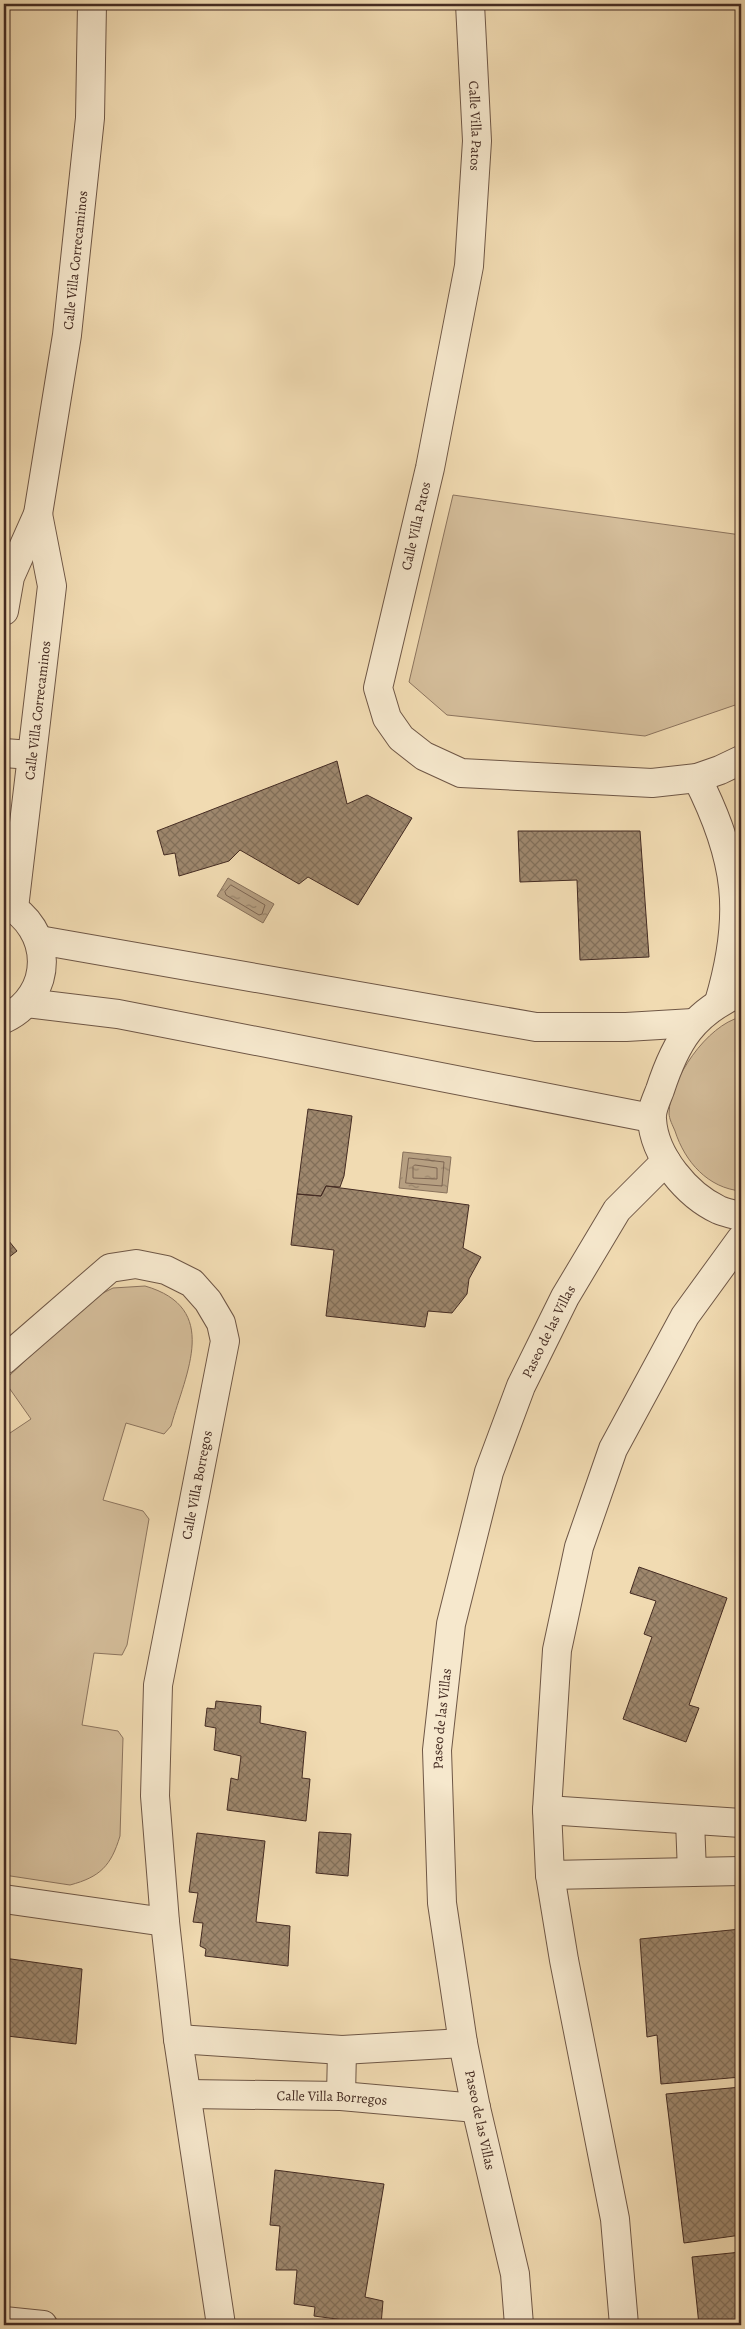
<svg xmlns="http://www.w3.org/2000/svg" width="745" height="2329" font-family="Alegreya,serif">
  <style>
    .green { fill: #d4bd9a; stroke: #8c745e }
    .water { fill: url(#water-ripples); stroke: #88715b }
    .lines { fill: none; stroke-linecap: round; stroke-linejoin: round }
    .shore { stroke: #7d6552; stroke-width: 1 }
    .building { fill: url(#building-cross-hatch); stroke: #442b22 }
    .minor-casing { stroke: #6f5746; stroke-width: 30 }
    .minor { stroke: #f6e8cd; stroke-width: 28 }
    .labels { text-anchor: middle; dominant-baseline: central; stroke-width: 4; stroke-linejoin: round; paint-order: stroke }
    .street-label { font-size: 14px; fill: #442b22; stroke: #f6e8cd }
  </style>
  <defs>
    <pattern id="water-ripples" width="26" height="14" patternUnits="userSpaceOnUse" patternTransform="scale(1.25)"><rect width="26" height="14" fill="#b69f81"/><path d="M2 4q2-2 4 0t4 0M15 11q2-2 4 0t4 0" fill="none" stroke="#968269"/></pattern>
    <pattern id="building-cross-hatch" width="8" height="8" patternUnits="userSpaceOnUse" patternTransform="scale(1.25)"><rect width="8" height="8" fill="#9e876d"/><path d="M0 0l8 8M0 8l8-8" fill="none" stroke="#826f59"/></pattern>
  </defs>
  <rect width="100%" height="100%" fill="#f1dbb2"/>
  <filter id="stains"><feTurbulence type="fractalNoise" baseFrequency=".004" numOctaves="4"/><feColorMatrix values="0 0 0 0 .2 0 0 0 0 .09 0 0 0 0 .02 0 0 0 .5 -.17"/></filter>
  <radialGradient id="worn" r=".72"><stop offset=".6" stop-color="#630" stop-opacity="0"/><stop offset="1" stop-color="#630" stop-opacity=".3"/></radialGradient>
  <path class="green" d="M453 495 741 535V703L645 736 447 715 409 682Z
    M741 1017V1191C708 1188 685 1162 675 1131 673 1126 669 1119 669 1113 670 1079 707 1025 741 1017Z
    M145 1286C221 1308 186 1372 171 1426L164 1434 126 1423 103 1500 143 1511 149 1519 127 1645 122 1655 94 1653 82 1725 118 1731 123 1738 120 1836C111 1866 100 1877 70 1885L4 1875V1437L31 1419 5 1382 9 1376 85 1304 99 1295 113 1288Z"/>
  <path class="water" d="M228 878 274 904 263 923 217 896Z
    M403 1152 451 1157 447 1193 399 1188Z"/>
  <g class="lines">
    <path class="shore" d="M231 885 265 905 262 914 259 915 226 895 225 892Z
      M409 1158 444 1162 442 1186 406 1183Z
      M415 1165 437 1168V1179L413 1178V1167Z"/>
  </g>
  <path class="building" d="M337 761 347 804 367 795 412 818 358 905 308 877 299 884 240 850 229 861 179 876 175 853 164 855 157 831Z
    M518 831H640L649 957 580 960 577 880 520 882Z
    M308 1109 352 1116 344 1176 340 1187 326 1186 321 1196 297 1194Z
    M326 1186 469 1205 463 1248 481 1257 469 1279 467 1294 452 1313 428 1311 425 1327 326 1316 334 1250 291 1245 297 1194 321 1196Z
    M4 1235 17 1251 4 1261Z
    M639 1567 727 1598 689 1705 699 1708 686 1742 623 1719 652 1637 644 1634 656 1601 630 1593Z
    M216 1701 261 1706 260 1723 306 1732 302 1778 310 1779 306 1821 227 1810 231 1778 238 1780 241 1756 214 1750 216 1728 205 1726 207 1708 215 1709Z
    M319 1832 351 1834 348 1876 316 1873Z
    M197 1833 265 1841 256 1922 290 1926 288 1966 205 1956 206 1949 200 1946 203 1923 193 1922 198 1893 189 1892Z
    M741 1929V2077L661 2084 657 2035 647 2037 640 1939Z
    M4 1958 82 1969 76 2044 7 2036 4 2068Z
    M741 2087V2235L684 2243 666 2094Z
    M275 2170 384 2184 365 2297 383 2301 381 2325 314 2316 315 2307 294 2304 297 2270H276L280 2226 270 2225Z
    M741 2252V2325H699L692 2257Z"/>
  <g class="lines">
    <defs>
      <g id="minor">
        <path id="s1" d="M470 4 477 141 469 266 430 468 378 688 387 718 401 738 424 756 461 773 652 783 697 778 720 770 741 760"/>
        <path id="s2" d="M4 611 10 577 38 514 67 335 90 118 92 4"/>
        <path d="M4 753 31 755"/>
        <path d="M697 778C738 859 745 914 719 1002"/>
        <path d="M4 903C54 928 55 995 4 1019"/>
        <path id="s3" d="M14 908 52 586 38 514"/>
        <path d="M39 940 536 1027H626L693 1023"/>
        <path d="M741 992C693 1013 676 1041 660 1090 657 1098 651 1110 652 1119 654 1156 687 1195 719 1210 726 1213 734 1214 741 1217"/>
        <path d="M27 1003 118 1014 651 1118"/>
        <path d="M4 1360 110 1268 136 1264 166 1270 192 1283 208 1301 221 1323 225 1341 158 1685 155 1796 165 1922 178 2039 221 2325"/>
        <path d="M547 1810 741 1823"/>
        <path d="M690 1821 692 1872"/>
        <path d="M550 1875 741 1871"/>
        <path d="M4 1899 165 1922"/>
        <path d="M178 2039 342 2050 463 2043"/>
        <path id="s4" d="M187 2094 341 2096 476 2108"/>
        <path d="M341 2096 342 2050"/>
        <path d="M4 2321 43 2325"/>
        <path id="s5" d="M519 2325 515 2274 476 2108 463 2043 442 1903 437 1750 451 1624 489 1472 521 1386 565 1297 617 1210 666 1161"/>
        <path d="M624 2325 615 2219 564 1960 550 1875 547 1810 557 1650 579 1547 613 1449 685 1316 741 1239"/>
      </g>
    </defs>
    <use href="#minor" class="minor-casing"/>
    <use href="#minor" class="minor"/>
  </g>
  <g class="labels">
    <g class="street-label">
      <text stroke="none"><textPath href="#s1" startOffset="122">Calle Villa Patos</textPath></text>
      <text stroke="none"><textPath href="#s2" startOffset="360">Calle Villa Correcaminos</textPath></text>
      <text transform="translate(416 526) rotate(-77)">Calle Villa Patos</text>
      <text stroke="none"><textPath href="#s3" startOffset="199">Calle Villa Correcaminos</textPath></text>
      <text stroke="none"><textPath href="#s5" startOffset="1019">Paseo de las Villas</textPath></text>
      <text transform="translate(197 1485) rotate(-79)">Calle Villa Borregos</text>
      <text stroke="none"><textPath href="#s5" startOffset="614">Paseo de las Villas</textPath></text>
      <text stroke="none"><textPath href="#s4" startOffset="145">Calle Villa Borregos</textPath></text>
      <text transform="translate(480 2120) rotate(78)">Paseo de las Villas</text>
    </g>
  </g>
  <rect width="745" height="2329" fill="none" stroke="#f1dbb2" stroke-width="20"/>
  <rect x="5" y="5" width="735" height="2319" fill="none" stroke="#442b22" stroke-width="2.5"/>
  <rect x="10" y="10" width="725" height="2309" fill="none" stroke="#442b22"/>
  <rect width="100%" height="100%" filter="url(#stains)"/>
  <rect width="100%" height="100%" fill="url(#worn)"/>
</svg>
